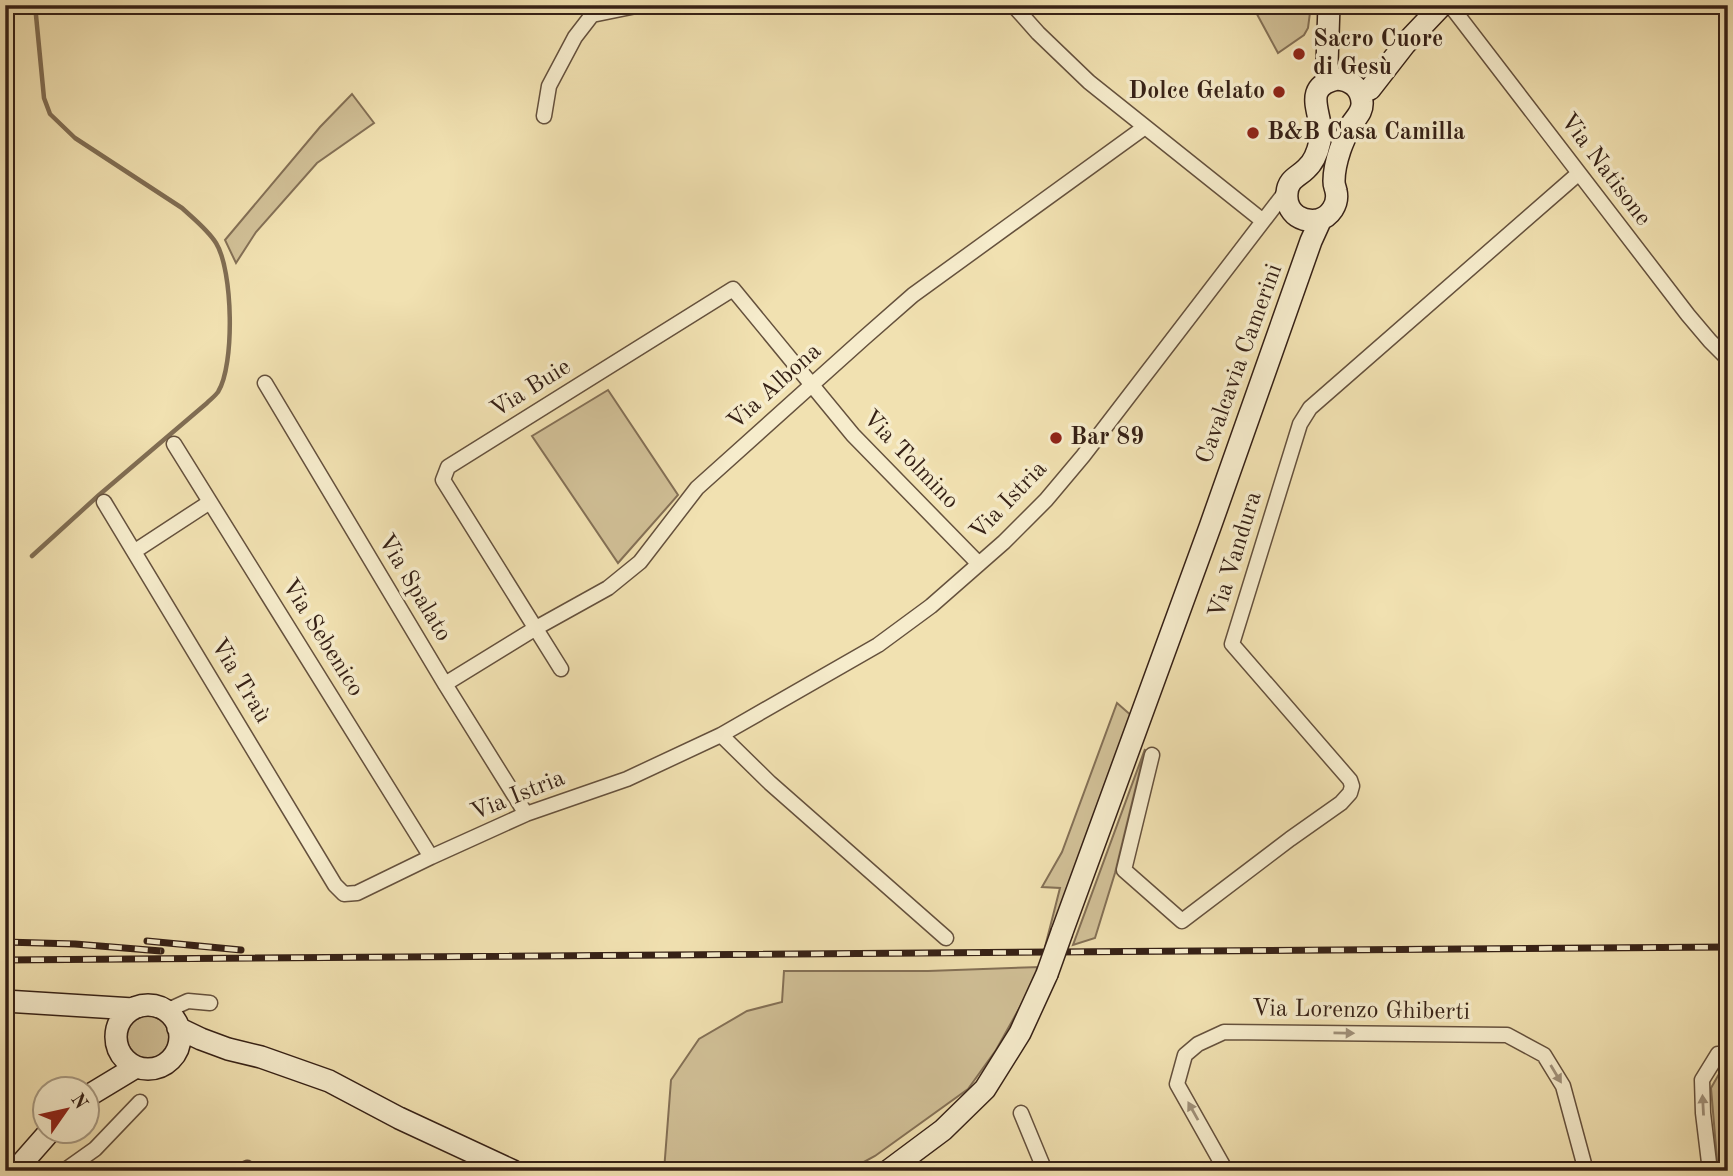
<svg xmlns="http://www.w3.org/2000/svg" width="1733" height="1176" font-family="'Old Standard TT',serif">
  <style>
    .green { fill: #d1c097; stroke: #847056; stroke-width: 2 }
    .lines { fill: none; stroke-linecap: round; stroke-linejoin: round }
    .stream { stroke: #806d53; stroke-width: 4.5 }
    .street-casing { stroke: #65513d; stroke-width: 17 }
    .secondary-casing { stroke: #362116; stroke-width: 24 }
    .street { stroke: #f6eccc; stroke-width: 14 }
    .secondary { stroke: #f6eccc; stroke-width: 21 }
    .rail-casing { stroke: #362116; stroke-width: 7 }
    .rail { stroke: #f6eccc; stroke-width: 4.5; stroke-dasharray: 13; stroke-linecap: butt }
    .secondary-bridge-casing { stroke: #362116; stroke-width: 24; stroke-linecap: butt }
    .secondary-bridge { stroke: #f6eccc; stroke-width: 21 }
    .oneway { fill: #a0917a }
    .poi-dot { fill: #8f2418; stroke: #f6eccc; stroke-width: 2.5 }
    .labels { text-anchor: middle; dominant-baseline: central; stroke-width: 7; stroke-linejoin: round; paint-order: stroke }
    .poi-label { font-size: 24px; font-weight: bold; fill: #362116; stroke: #f6eccc; text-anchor: start }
    .street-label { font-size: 24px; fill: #362116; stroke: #f6eccc }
  </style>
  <rect width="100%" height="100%" fill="#f1e1b1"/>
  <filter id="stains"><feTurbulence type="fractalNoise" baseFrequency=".00286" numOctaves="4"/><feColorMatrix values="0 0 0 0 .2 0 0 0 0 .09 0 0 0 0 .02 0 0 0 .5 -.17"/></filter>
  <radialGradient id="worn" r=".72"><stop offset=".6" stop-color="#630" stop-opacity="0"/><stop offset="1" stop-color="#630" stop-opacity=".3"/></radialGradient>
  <path class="green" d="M1252 5H1311L1308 28 1304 35 1278 53Z
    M352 94 374 123 317 163 256 232 236 263 225 240 320 127Z
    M608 390 678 495 618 563 532 436Z
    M1117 703 1133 717 1047 948 1045 947 1060 888 1042 887 1062 852Z
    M1145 749 1115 873 1095 938 1073 945Z
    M1040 967 1025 998 996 1050 968 1089 875 1156 851 1169 845 1171H803L779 1168 772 1171H664L671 1080 699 1039 747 1011 782 1002 784 971H928Z
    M127 1037a21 21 0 1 1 42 0a21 21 0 1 1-42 0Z
    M1723 1067 1728 1068V1171H1718L1711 1088Z"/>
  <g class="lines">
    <path class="stream" d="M32 556 99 495 207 403C210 400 215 396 218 392 235 365 233 270 216 243 208 230 194 219 182 208L75 138 50 114 44 98 35 5"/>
    <defs>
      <path id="street" d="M1013 5 1038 33 1089 82 1263 221
        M1450 5 1688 315 1710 341 1728 359
        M544 116 549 86 575 37 592 15 641 5
        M265 383 445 684 526 814
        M174 444 431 857
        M104 502 335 885 344 894 357 893 431 857 526 814 627 779 721 735 878 645 931 606 1004 542 1046 500 1083 456 1287 190
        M135 551 210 502
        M561 669 443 480 448 467 733 289 853 435 979 564
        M445 684 536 628 608 588 640 562 697 488 864 338 913 295 1145 127
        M721 735 770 783 946 938
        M1152 755 1124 870 1182 921 1290 839 1341 803 1350 793 1352 786 1350 780 1232 644 1300 424 1310 408 1579 173
        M166 1011 188 1001 210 1003
        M1021 1113 1045 1171
        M64 1171 95 1149 140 1102
        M245 1171 247 1168 251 1171
        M1226 1171 1177 1084 1185 1055 1198 1044 1224 1032 1507 1035 1544 1055 1563 1086 1586 1171
        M1710 1171 1703 1113 1702 1080 1718 1054 1728 1057"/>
      <path id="secondary" d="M1329 5 1327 64 1330 81
        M1337 79C1350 80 1361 87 1362 102 1363 112 1356 117 1351 125 1347 133 1343 141 1340 150 1337 159 1334 171 1334 181 1334 186 1335 186 1336 191 1339 204 1330 217 1318 220 1311 221 1303 220 1297 216 1290 211 1286 202 1287 193 1288 179 1298 177 1306 169 1314 162 1318 151 1320 141 1326 117 1298 88 1337 79Z
        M1360 93 1370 89 1405 44 1442 5
        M1062 932 1210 527 1311 241 1321 219
        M5 1001 133 1009
        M116 1037a32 32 0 1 1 64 0a32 32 0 1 1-64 0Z
        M178 1028 201 1039 228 1049 261 1057 329 1081 399 1118 513 1171
        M88 1096 136 1067
        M15 1171 51 1130
        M888 1171 943 1130 985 1089 1020 1033 1047 974"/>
    </defs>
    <use href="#street" class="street-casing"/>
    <use href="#secondary" class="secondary-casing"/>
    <use href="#street" class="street"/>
    <use href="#secondary" class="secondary"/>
    <defs>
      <path id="rail" d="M147 941 241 950
        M5 942 75 944 161 951
        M5 960 1728 947"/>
    </defs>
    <use href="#rail" class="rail-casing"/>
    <use href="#rail" class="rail"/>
    <defs>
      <path id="secondary-bridge" d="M1047 974 1062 932"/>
    </defs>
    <use href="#secondary-bridge" class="secondary-bridge-casing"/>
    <use href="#secondary-bridge" class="secondary-bridge"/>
  </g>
  <defs><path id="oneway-solid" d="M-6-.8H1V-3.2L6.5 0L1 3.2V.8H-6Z" transform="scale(1.75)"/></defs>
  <g class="oneway">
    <use href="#oneway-solid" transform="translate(1344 1033) rotate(1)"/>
    <use href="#oneway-solid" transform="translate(1556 1074) rotate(59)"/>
    <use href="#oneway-solid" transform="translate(1703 1105) rotate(-93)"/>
    <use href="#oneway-solid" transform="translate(1193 1111) rotate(-119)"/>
  </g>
  <g class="poi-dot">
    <circle cx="1299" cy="54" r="7"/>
    <circle cx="1279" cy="92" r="7"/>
    <circle cx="1253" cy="133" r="7"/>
    <circle cx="1056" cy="438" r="7"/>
  </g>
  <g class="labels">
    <g class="poi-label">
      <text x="1313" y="40">Sacro Cuore<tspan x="1313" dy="28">di Gesù</tspan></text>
      <text x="1265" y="92" text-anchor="end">Dolce Gelato</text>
      <text x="1267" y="133">B&amp;B Casa Camilla</text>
      <text x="1070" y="438">Bar 89</text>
    </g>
    <g class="street-label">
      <text transform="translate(1605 170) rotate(53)">Via Natisone</text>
      <text transform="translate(1240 364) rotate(-70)">Cavalcavia Camerini</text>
      <text transform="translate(775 387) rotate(-42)">Via Albona</text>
      <text transform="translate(531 389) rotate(-32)">Via Buie</text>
      <text transform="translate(910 460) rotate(46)">Via Tolmino</text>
      <text transform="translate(1009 501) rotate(-46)">Via Istria</text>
      <text transform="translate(1236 555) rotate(-73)">Via Vandura</text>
      <text transform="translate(414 588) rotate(59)">Via Spalato</text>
      <text transform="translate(322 638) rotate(58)">Via Sebenico</text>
      <text transform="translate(240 681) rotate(59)">Via Traù</text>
      <text transform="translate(518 796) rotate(-22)">Via Istria</text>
      <text transform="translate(1361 1011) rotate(1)">Via Lorenzo Ghiberti</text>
    </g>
  </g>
  <rect width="1733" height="1176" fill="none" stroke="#f1e1b1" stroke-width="28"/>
  <rect x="7" y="7" width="1719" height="1162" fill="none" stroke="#362116" stroke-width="3.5"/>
  <rect x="14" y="14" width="1705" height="1148" fill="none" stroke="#362116" stroke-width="2"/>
  <g transform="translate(66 1110) rotate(56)"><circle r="33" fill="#f6eccc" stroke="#a99b83" stroke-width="2"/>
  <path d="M0-5L12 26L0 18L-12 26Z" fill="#8f2418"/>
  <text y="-10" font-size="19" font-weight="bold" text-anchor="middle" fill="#362116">N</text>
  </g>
  <rect width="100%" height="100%" filter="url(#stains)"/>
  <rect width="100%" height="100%" fill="url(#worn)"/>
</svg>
